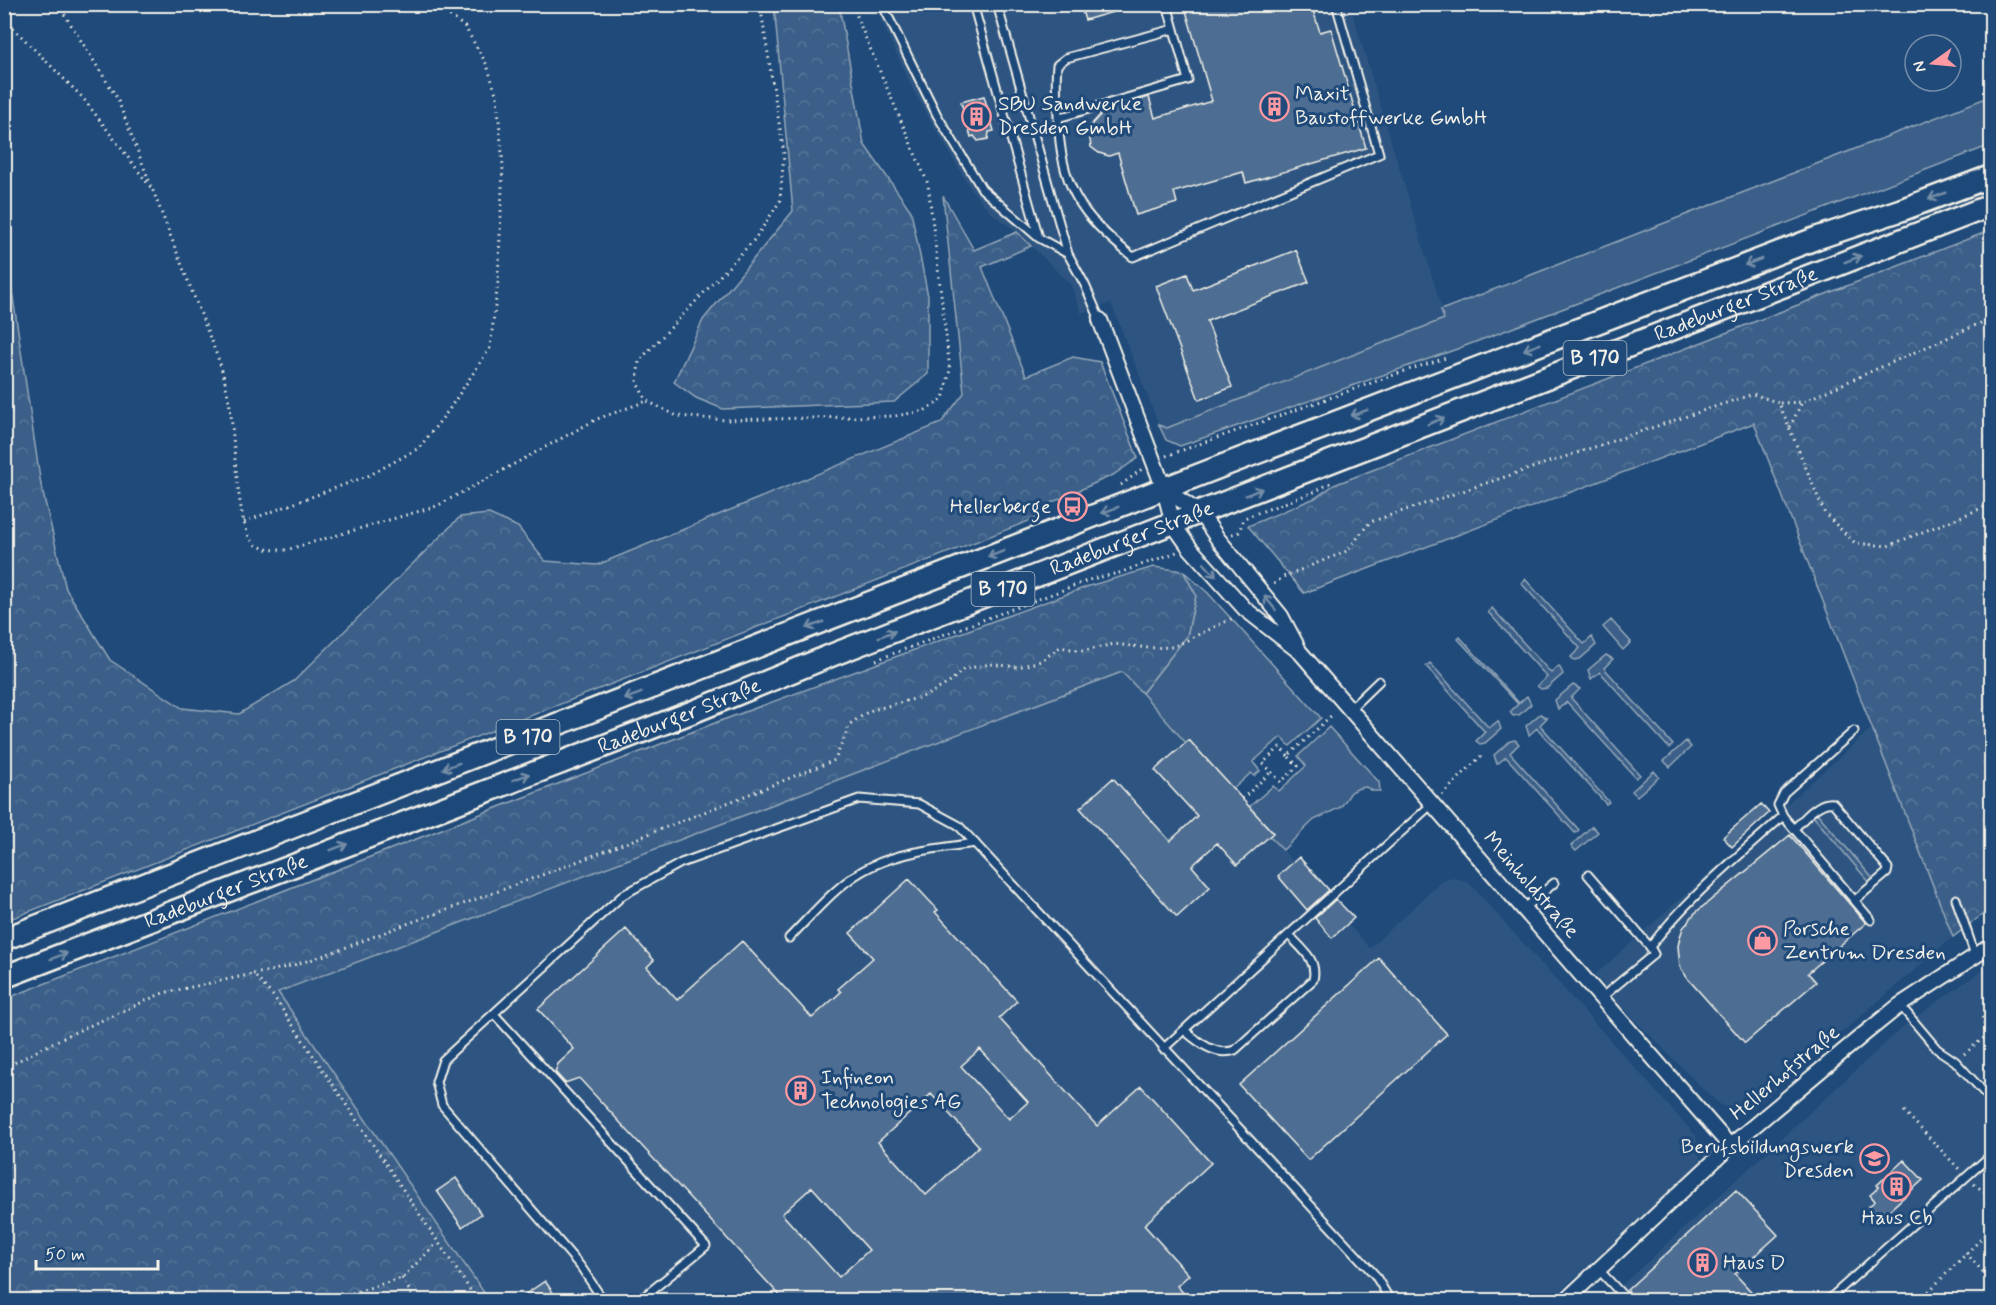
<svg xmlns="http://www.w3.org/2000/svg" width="1996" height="1305" font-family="Mynerve,sans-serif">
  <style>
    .built { fill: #2d5581 }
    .grass { fill: #3a5f88; stroke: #97a8b8; stroke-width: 1.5 }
    .forest { fill: url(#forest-crowns); stroke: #97a8b8; stroke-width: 1.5 }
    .building { fill: #4d6e92; stroke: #f4f1e8; stroke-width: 1.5; fill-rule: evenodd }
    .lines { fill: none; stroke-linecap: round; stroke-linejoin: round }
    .lane-casing { stroke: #f4f1e8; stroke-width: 11 }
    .street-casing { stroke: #f4f1e8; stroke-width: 18 }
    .primary-casing { stroke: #f4f1e8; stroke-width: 26 }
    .path { stroke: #f4f1e8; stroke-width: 3; stroke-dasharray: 1.5 4.5; stroke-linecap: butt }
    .lane { stroke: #1f4a7a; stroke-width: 7 }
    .street { stroke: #1f4a7a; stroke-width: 14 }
    .primary { stroke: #1f4a7a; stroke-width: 21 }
    .oneway { stroke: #748da6 }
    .labels { text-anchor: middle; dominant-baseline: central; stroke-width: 6; stroke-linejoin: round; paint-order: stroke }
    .shield { fill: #1f4a7a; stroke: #b4bfc7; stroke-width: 1.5 }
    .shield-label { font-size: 20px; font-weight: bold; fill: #f4f1e8 }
    .poi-label { font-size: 21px; fill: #f4f1e8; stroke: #1f4a7a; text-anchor: start }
    .street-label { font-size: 21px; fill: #f4f1e8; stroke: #1f4a7a }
  </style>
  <defs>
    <pattern id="forest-crowns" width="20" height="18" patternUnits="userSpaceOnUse" patternTransform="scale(1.5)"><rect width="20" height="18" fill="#3a5f88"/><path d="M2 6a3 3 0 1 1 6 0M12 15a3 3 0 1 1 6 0" fill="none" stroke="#577699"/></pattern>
  </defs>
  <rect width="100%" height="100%" fill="#1f4a7a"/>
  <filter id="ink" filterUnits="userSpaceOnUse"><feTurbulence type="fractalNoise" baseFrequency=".0167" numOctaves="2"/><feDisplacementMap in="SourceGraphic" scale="12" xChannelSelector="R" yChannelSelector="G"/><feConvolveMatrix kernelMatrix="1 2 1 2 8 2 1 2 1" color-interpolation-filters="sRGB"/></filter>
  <g filter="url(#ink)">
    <path class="built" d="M874 5H1350L1445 319 1166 429 1159 425 1111 303 1081 313 1071 285 1017 232 990 212 970 188 914 92Z
      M1122 672 1186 742 1189 740 1233 789 1273 833 1269 836 1294 862 1299 857 1354 918 1348 924 1370 948 1441 882 1451 878 1461 879 1470 884 1696 1136 1701 1163 1550 1300H489L278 993Z
      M1872 728 1953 937 1754 1108 1737 1111 1721 1105 1708 1094 1619 1004 1595 975Z
      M1991 964V1300H1599L1606 1293 1610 1296 1905 1025Z"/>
    <path class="grass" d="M1991 96V145L1457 349 1180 446 1166 440 1159 425 1167 428 1444 319 1441 310Z
      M1183 571 1208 593 1321 718 1290 746 1281 737 1253 762 1260 771 1254 776 1251 773 1233 789 1189 740 1186 743 1142 693 1187 636 1196 595Z
      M1525 579 1584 644 1592 637 1596 645 1580 659 1574 660 1571 657 1580 648 1521 583Z
      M1492 608 1551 673 1559 666 1563 674 1547 688 1541 689 1537 686 1547 677 1488 612Z
      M1611 620 1631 642 1623 650 1603 627Z
      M1460 637 1519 703 1527 696 1531 704 1519 715 1513 716 1510 712 1518 704 1458 639Z
      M1606 655 1613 659 1604 668 1673 745 1669 748 1600 672 1591 679 1588 670Z
      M1430 663 1489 728 1498 721 1501 729 1485 743 1480 744 1476 741 1485 732 1426 666Z
      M1573 685 1580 689 1571 698 1640 775 1636 778 1567 702 1558 709 1555 700Z
      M1540 714 1547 718 1540 725 1609 802 1606 804 1537 728 1529 735 1526 726Z
      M1329 727 1379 782 1380 791H1373L1366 787 1359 788 1351 792 1341 807 1314 820 1283 850 1269 836 1273 832 1249 807 1273 786 1279 791 1306 766 1298 756Z
      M1515 740 1519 744 1510 753 1579 830 1575 833 1506 757 1497 764 1494 755 1510 741Z
      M1686 741 1691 747 1670 767 1664 761Z
      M1654 771 1659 777 1637 796 1632 791Z
      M1817 813 1873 879 1869 882 1813 816Z
      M1592 826 1598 832 1576 851 1571 846Z"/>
    <path class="forest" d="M774 5H839L864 144 911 211 928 296V374L894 402 723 409 696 398 674 382 703 320 793 211Z
      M943 196 974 250 1017 232 1031 246 982 267 1026 376 1073 357 1100 362 1138 458 1113 475 1048 504 1039 517 5 921V264L11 284 41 485 66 589 110 660 182 708 239 714 294 681 460 517 489 514 518 527 545 561 597 565 941 423 964 393Z
      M1991 230V908L1953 937 1754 423 1304 593 1248 526 1315 498 1334 485Z
      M1154 567 1183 571 1196 595 1187 636 1142 693 1122 672 278 992 489 1300H5V999L720 721 1089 586Z"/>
    <path class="building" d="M1080 4H1127V8L1085 20Z
      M1184 4H1311L1320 32 1331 29 1366 148 1246 183 1243 172 1174 192 1177 203 1136 215 1118 153 1109 156 1099 153 1091 147 1089 132 1090 126 1100 115 1099 112 1149 97 1155 118 1212 101Z
      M984 96 994 131 989 132 988 139 978 141 974 136 971 137 961 102Z
      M1296 250 1309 282 1207 321 1232 387 1199 400 1156 286 1187 274 1193 290Z
      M1189 740 1273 833 1237 865 1217 843 1192 866 1210 887 1177 917 1080 808 1113 778 1170 841 1197 816 1155 770Z
      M1761 804 1769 813 1732 847 1723 837Z
      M1790 835 1866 923 1808 973 1816 982 1745 1043 1688 979 1680 967 1678 946 1680 937 1683 928 1695 913Z
      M1299 857 1329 890 1307 910 1278 876Z
      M909 879 938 910 935 912 1017 1001 999 1018 1097 1126 1141 1086 1211 1163 1144 1225 1189 1275 1177 1286 1190 1300H784L579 1078 565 1083 555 1072 558 1064 574 1049 538 1009 626 929 654 960 647 967 677 1000 742 941 812 1018 841 992 838 989 873 958 850 933ZM980 1049 1028 1102 1009 1119 961 1066ZM931 1094 979 1146 926 1195 878 1142ZM812 1187 869 1250 839 1277 782 1214Z
      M1336 899 1354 918 1332 938 1315 918Z
      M1379 958 1447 1034 1308 1160 1239 1085Z
      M1904 1160 1923 1180 1886 1213 1884 1210 1878 1216 1869 1206 1875 1201 1870 1195 1879 1187 1877 1185Z
      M456 1178 481 1214 462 1227 437 1191Z
      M1736 1190 1778 1235 1735 1274 1759 1300H1636L1627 1290Z
      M545 1281 558 1300H517Z"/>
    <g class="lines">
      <defs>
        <path id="lane" d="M882 4 937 115 982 189 1039 238
          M973 4 1039 238 1068 254
          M997 4 1068 254 1085 285 1100 320
          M1174 29 1066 58 1057 65C1055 82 1057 98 1058 116 1061 187 1078 213 1133 257L1379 154 1336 4
          M1058 118 1188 80 1167 4
          M1350 709 1379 681
          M1783 816 1871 920
          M1794 829C1803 820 1819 800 1833 803L1888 868 1887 873 1855 900
          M1588 875 1650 947 1654 954 1601 998
          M1956 899 1975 955
          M1524 909 1554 883
          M789 938C814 913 839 881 872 866 904 851 940 848 975 843
          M1650 947C1688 897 1737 858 1783 816L1778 805 1784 793 1854 731
          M1900 1005 1937 1049 1955 1061 1992 1101
          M494 1014 706 1246 640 1300
          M1184 1030C1198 1042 1216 1057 1235 1050L1313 980C1318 960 1302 949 1289 935
          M1163 1049 1432 804
          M1600 1271 1627 1300
          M603 1300 581 1267 442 1105 436 1082 443 1060 623 895 681 863 859 799 919 804 958 825 1375 1275 1390 1300
          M1828 1300 1992 1154"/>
        <path id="street" d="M1100 320 1164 489 1173 524 1190 548 1245 609 1300 652 1730 1146
          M1164 489 1200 513 1218 539 1281 616 1298 648
          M1566 1300 1730 1146 1864 1034 1900 1005 1992 945"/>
        <g id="primary">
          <path d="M4 939 1222 466 1817 238 1901 210 1992 176"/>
          <path id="s1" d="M4 977 695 711 832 655 1992 205"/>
        </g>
      </defs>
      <use href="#lane" class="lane-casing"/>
      <use href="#street" class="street-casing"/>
      <use href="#primary" class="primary-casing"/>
      <path class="path" d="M58 4 117 98 221 366C224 379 228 393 230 407 234 434 237 521 251 540 260 551 274 550 286 550L437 506 597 419 647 401
        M760 4 784 154 780 201 755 239 639 361 637 383 647 401 677 416 725 420 895 416 924 411 943 399 950 370 928 184 858 20 854 4
        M4 19 83 98 152 189
        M1780 403 1802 402
        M1790 427 1802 402 1992 318
        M1166 456 1408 370 1449 357
        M1121 485 1142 469
        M244 522 370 475 419 448 448 411 490 348 498 282 503 165 497 97 487 65 465 27 434 4
        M1232 534 1239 532 1244 518 1314 492 1334 481
        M1274 584 1283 577 1347 551 1370 522 1753 394 1779 403 1825 514 1855 543 1888 546 1992 504
        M876 660 1092 579 1119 573 1177 552
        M1288 756 1280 747 1263 763 1281 782 1298 766 1288 756 1334 713
        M1442 795 1481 756
        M1242 799 1271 772
        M1986 1036 1982 1015 1992 1002
        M1964 1054 1986 1036 1992 1035
        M4 1068 62 1038 163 993 253 974
        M1904 1111 1959 1169
        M1974 1184 1992 1198
        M1966 1253 1992 1282
        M402 1278 415 1300
        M329 1300 402 1278 437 1243
        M477 1300 274 997 253 974C311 965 363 939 418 920 558 871 697 815 835 760L850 724 869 711 925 696 949 683 964 669 990 664 1018 667 1041 661 1060 647 1083 651 1114 644 1148 648 1173 647 1233 618
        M1920 1300 1992 1228"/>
      <use href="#lane" class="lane"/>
      <use href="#street" class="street"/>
      <use href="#primary" class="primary"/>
    </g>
    <defs><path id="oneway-shaft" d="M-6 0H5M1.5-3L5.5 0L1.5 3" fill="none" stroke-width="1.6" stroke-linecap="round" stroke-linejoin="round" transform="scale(1.5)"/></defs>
    <g class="oneway">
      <use href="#oneway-shaft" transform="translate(1937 196) rotate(159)"/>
      <use href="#oneway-shaft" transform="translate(1853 259) rotate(-21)"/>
      <use href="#oneway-shaft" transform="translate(1753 262) rotate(159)"/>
      <use href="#oneway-shaft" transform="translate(1532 347) rotate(159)"/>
      <use href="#oneway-shaft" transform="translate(1359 413) rotate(159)"/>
      <use href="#oneway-shaft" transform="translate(1436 421) rotate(-22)"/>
      <use href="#oneway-shaft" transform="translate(1254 492) rotate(-22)"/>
      <use href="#oneway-shaft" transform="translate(1110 510) rotate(159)"/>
      <use href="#oneway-shaft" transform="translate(996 554) rotate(159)"/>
      <use href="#oneway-shaft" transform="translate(1210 570) rotate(48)"/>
      <use href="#oneway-shaft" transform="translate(1270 603) rotate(-129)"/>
      <use href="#oneway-shaft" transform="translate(815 625) rotate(159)"/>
      <use href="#oneway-shaft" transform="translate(887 634) rotate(-21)"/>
      <use href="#oneway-shaft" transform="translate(633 696) rotate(159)"/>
      <use href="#oneway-shaft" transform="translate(451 766) rotate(159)"/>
      <use href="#oneway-shaft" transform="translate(521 777) rotate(-21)"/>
      <use href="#oneway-shaft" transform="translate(339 847) rotate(-21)"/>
      <use href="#oneway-shaft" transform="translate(59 956) rotate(-21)"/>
    </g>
  </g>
  <defs>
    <symbol id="building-ring" viewBox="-11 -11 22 22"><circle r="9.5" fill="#1f4a7a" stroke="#ff9aa2" stroke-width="1.5"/><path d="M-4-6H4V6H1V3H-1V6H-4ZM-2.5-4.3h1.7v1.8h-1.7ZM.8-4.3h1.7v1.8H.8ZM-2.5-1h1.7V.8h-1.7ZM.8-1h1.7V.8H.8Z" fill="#ff9aa2"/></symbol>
    <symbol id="bus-ring" viewBox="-11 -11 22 22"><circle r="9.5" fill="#1f4a7a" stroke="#ff9aa2" stroke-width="1.5"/><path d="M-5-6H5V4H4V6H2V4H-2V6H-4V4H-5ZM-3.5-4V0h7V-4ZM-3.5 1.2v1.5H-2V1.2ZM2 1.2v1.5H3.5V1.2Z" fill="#ff9aa2"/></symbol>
    <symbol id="shop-ring" viewBox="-11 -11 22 22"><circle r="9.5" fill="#1f4a7a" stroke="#ff9aa2" stroke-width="1.5"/><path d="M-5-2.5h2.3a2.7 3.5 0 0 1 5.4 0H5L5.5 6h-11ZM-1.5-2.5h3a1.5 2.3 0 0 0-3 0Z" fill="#ff9aa2"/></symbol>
    <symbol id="school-ring" viewBox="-11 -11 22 22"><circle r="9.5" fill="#1f4a7a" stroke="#ff9aa2" stroke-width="1.5"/><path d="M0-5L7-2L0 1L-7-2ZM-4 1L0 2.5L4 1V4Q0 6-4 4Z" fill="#ff9aa2"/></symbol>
  </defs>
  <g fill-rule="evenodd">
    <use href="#building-ring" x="1258" y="90" width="33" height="33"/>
    <use href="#building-ring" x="960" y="100" width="33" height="33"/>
    <use href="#bus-ring" x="1056" y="490" width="33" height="33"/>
    <use href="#shop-ring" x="1746" y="924" width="33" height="33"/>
    <use href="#building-ring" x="784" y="1074" width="33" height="33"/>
    <use href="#school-ring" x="1858" y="1142" width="33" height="33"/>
    <use href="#building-ring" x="1880" y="1170" width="33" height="33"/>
    <use href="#building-ring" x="1686" y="1246" width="33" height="33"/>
  </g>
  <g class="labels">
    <g class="shield">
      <rect x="1563.5" y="341" width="63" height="34" rx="4.5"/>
      <rect x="971.5" y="572" width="63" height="34" rx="4.5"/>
      <rect x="496.5" y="720" width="63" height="34" rx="4.5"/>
    </g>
    <g class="shield-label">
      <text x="1595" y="358">B 170</text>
      <text x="1003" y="589">B 170</text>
      <text x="528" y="737">B 170</text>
    </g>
    <g class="poi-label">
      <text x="1295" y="94">Maxit<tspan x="1295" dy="24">Baustoffwerke GmbH</tspan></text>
      <text x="998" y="104">SBU Sandwerke<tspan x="998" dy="24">Dresden GmbH</tspan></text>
      <text x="1051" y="507" text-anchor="end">Hellerberge</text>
      <text x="1783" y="929">Porsche<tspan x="1783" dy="24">Zentrum Dresden</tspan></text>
      <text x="821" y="1078">Infineon<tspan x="821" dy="24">Technologies AG</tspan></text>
      <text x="1854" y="1147" text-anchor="end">Berufsbildungswerk<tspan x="1854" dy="24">Dresden</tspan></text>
      <text x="1897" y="1218" text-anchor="middle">Haus Cb</text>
      <text x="1723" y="1263">Haus D</text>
    </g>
    <g class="street-label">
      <text stroke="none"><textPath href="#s1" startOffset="1858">Radeburger Straße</textPath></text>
      <text stroke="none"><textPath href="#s1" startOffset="1210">Radeburger Straße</textPath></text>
      <text stroke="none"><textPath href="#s1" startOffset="724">Radeburger Straße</textPath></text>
      <text transform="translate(1531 885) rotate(49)">Meinholdstraße</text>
      <text stroke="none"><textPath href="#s1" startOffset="238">Radeburger Straße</textPath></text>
      <text transform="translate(1785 1073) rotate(-40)">Hellerhofstraße</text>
    </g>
  </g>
  <rect width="1996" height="1305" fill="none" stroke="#1f4a7a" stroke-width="24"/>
  <rect x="12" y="12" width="1972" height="1281" fill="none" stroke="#f4f1e8" stroke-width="2" filter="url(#ink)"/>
  <g transform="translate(1933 63) rotate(255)"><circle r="28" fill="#1f4a7a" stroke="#748da6" stroke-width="1.5"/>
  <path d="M0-4.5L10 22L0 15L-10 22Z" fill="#ff9aa2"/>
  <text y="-9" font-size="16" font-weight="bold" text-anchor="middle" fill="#f4f1e8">N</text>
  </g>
  <path d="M36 1260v9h122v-9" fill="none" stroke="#f4f1e8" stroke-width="3"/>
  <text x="45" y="1260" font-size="18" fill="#f4f1e8" stroke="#1f4a7a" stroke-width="4.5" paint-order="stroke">50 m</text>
</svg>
